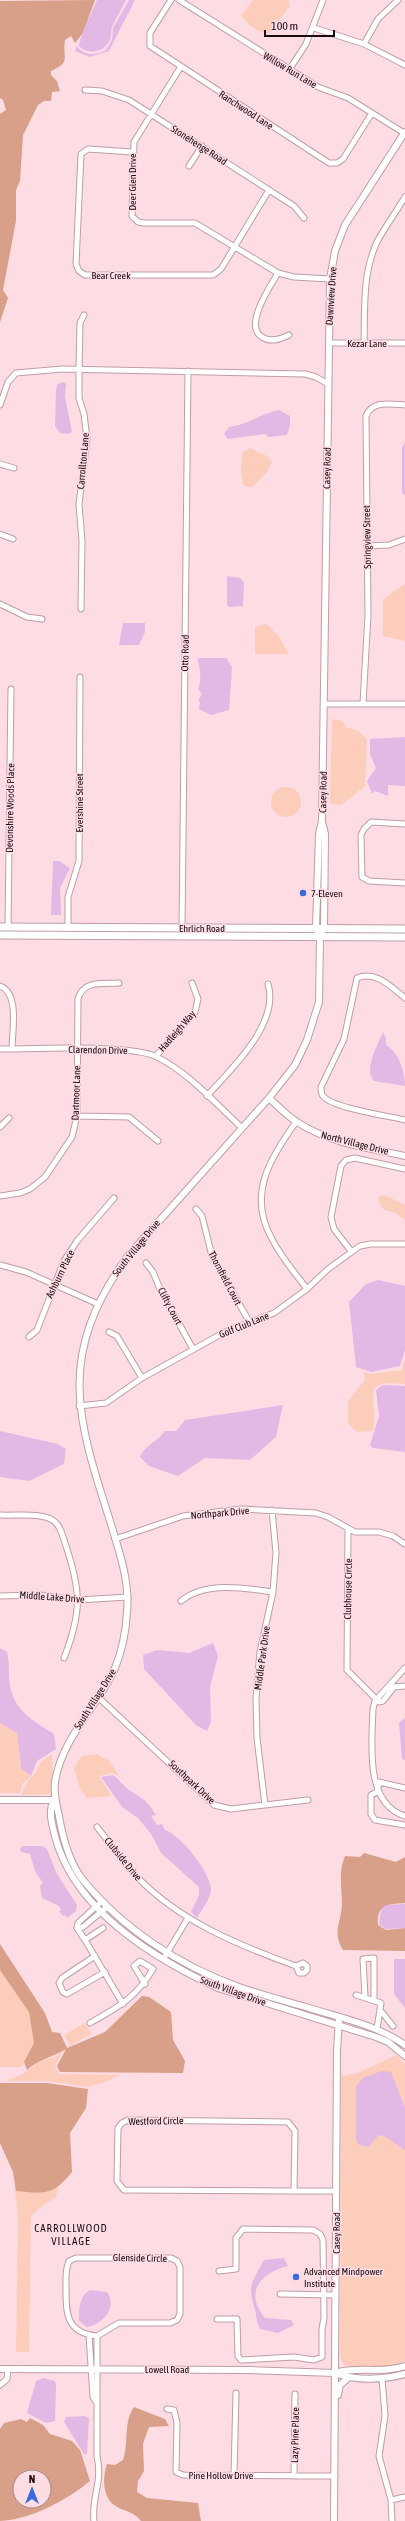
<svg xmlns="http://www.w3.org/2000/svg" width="405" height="2521" font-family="'Asap Condensed',sans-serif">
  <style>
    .green { fill: #fccdba }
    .forest { fill: #d8a088; fill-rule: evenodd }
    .water { fill: #e2b9e5 }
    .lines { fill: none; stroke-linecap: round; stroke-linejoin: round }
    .minor-casing { stroke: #be9ea5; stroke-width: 7 }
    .tertiary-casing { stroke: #be9ea5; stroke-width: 8 }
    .secondary-casing { stroke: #be9ea5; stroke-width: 9 }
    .minor { stroke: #fff; stroke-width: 5 }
    .tertiary { stroke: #fff; stroke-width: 6 }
    .secondary { stroke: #fff; stroke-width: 7 }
    .poi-dot { fill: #396bdb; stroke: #fedce4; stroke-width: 1.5 }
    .labels { text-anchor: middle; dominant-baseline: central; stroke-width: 3; stroke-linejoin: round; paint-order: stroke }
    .street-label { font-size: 10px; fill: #160b0e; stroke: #fedce4 }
    .poi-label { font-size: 10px; fill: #160b0e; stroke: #fedce4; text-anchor: start }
    .neighbourhood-label { font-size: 11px; letter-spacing: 1px; fill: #160b0e; stroke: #fedce4 }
  </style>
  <rect width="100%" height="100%" fill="#fedce4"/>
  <path class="green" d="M253 0H288L290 6 270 33C257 34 250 25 241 16Z
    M250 448 267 456 272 462 267 472 253 487 244 486 241 473 242 453Z
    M405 584V641L383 636V599Z
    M267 624 279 637 289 654H255V627Z
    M332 719 342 721 347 728 357 730 367 739 365 786 341 805 330 804Z
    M271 802a15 15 0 1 1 30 0a15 15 0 1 1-30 0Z
    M385 1195 405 1205V1220L394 1212 384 1210 379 1203V1196Z
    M405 1357V1384L383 1383 374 1388C371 1403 377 1414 373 1431L357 1432 348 1424V1401L365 1380 364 1372 371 1374 402 1370Z
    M0 1723 17 1733 21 1768 31 1776 22 1784 20 1793H0Z
    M52 1754V1794L22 1795C24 1786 26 1785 31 1778 42 1766 34 1765 52 1754Z
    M97 1754 109 1761 120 1777 113 1773 99 1776 111 1796 87 1798 80 1788 74 1768 82 1756Z
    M0 1948 35 2019 36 2049 21 2067H0Z
    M85 2023 91 2034 70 2046 64 2035Z
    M63 2051 55 2066 59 2074 120 2075 105 2082 87 2087 48 2081H6L23 2074 38 2062 55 2057Z
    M396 2055 405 2064V2361C388 2368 361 2371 344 2365L340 2357 341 2076 358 2073Z
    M17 2168 60 2177 56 2197 43 2205 31 2216 29 2352H16C17 2309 17 2266 18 2223 18 2202 12 2188 17 2168Z"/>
  <path class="forest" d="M95 0 83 33 75 43 71 36 65 40C62 58 72 62 51 71V75L57 81 60 91 52 92 51 101H44L38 105 23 135 20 181 16 190V221L3 290 8 298 0 322V114L6 110 3 100 0 98V1Z
    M364 1853 396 1862 405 1857V1903C388 1904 376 1905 378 1925L386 1930 405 1928V1951L343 1950C332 1932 341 1923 342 1905 342 1887 338 1873 345 1856L360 1857Z
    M0 1944 45 2013 52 2032 60 2033 67 2048 105 2032 142 1996 149 1997 171 2012 173 2040 185 2061 183 2073 60 2072 57 2066 66 2049C54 2057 38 2059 27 2070L24 2062 34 2043 29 2012 0 1970Z
    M0 2083H47L88 2089 86 2108 70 2133 72 2172C53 2195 46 2194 16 2191L13 2172 0 2143Z
    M134 2407 165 2419 169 2426 149 2427 143 2444 144 2471 138 2481 137 2492 147 2498 198 2503 201 2521H141C135 2513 128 2512 119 2508 102 2500 102 2479 107 2464L115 2465 123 2460C129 2443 123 2422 134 2407Z
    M30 2418 43 2425 50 2434 72 2441 80 2450 90 2481C67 2500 30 2520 0 2521V2429L4 2423 21 2419 27 2422ZM20 2477H44V2501H20Z"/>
  <path class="water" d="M97 0H126C122 8 117 16 113 25 110 30 112 35 110 40 104 53 88 55 79 46 79 39 93 10 97 0Z
    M129 0H135L109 51 90 57 75 51 77 46C84 57 96 55 106 50L112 40 113 28Z
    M63 382 66 384 65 397 72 432 68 434 60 433 55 426 56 389 58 384Z
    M279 410 290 416V425L287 435 268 437 266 434 228 439 224 434 229 427C250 424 260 414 279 410Z
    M405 442V495L402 493V448Z
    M227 576 240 578 244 582 243 606 229 607 227 605Z
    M123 623H145V632L139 645H119Z
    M200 658H226L232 667 229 710 211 715 199 709 200 702 198 701 202 694 198 689C202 683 200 665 197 659Z
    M405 737V786L388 785V796L375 791 372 794 367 781 376 768 370 754V739Z
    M53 861H59L70 868 60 888 61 915H51Z
    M383 1032 386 1038V1045C399 1052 405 1072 405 1086L374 1081C363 1070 378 1044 383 1032Z
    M378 1280 405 1286V1350L400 1366 371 1372 356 1367 349 1302 366 1284Z
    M382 1385 405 1386V1452L373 1448 370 1445 379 1416 376 1390Z
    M283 1405 276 1437 250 1460 205 1458 178 1476 149 1466 140 1457C146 1444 157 1442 165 1431H176L185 1420Z
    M0 1431 58 1444 66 1449 64 1464 29 1481 0 1477Z
    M213 1643 218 1656 210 1687 211 1722 207 1731 196 1725 144 1669 143 1655 157 1650 189 1653Z
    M0 1648 7 1652C10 1663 8 1675 10 1686 15 1712 34 1721 54 1734L56 1749 37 1761 31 1776 21 1768 17 1733 0 1723Z
    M405 1718V1760L402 1759 399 1723Z
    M113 1775C119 1779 123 1786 129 1790 143 1799 146 1799 156 1815L151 1816 157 1825 162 1824 165 1830C179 1833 212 1874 211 1890 210 1900 202 1909 197 1918L191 1912 199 1895V1887L161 1853 151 1834 138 1818 122 1807 101 1777Z
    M23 1846H42L47 1849 57 1874 77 1905 76 1911 67 1918 65 1915 63 1916 59 1911 61 1910 59 1906 42 1898 40 1886 43 1883 35 1871 30 1854 21 1852 20 1849Z
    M405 1904V1928L386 1929 379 1925 381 1909 386 1905Z
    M394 1959H405V2008L394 1994Z
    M382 2071 391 2072 405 2108V2150L382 2135 378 2136 368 2147 358 2144 356 2139V2086L363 2078Z
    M284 2258 288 2266C260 2273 244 2292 265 2318L291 2320 294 2325 278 2333 260 2329C256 2322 257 2317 255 2310 247 2284 252 2283 264 2260Z
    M90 2290 107 2292C118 2307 103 2324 87 2327L79 2321C79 2309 79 2296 90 2290Z
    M43 2378 55 2381 56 2385 55 2421 46 2423 27 2413 36 2381Z
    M85 2416 89 2418 87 2454H84L64 2422 66 2417Z"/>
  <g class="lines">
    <defs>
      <path id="minor" d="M171 0 150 33V46L329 163H337L343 159 372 113
        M179 0 318 87 348 98 404 133
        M314 28 364 44 405 65
        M364 44 378 19 398 0
        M180 68 134 142 132 216 138 222 144 223H195L278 273 294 277 330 279
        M289 70 306 44 323 0
        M85 90 102 91 129 100 294 206 304 218
        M132 152 88 149 81 154 76 264 79 271 85 275H213L221 269 269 190
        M189 166 202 146
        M278 273C271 285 243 326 262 337 271 343 281 339 289 335
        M329 343H405
        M364 344C365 310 362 274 377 242 385 227 396 212 405 197
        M0 405 8 382 16 373 62 369 305 374 316 377 328 384
        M0 464 14 468
        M0 534 13 539
        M367 546 389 545 405 539
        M0 604 27 617 42 619
        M81 609 82 541 79 504 87 439 84 414 79 398V369L80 323 84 315
        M363 703 368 615 366 416C372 400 391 404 405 405
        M324 704H405
        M405 824 371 822 364 829 361 835 362 877 369 881 405 883
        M8 927 11 689
        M68 928V897L79 861 80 677
        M182 929 188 371
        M0 986C20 993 12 1032 12 1049
        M405 998C391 987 376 970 357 978L344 1039 321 1087C321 1091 321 1094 323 1096 332 1108 389 1116 405 1120
        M0 1049C33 1049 132 1044 157 1057 189 1073 215 1103 241 1127
        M156 1056 195 1012 198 999 192 983
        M207 1096C231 1069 280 1024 268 984
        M77 1116 129 1117 158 1141
        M296 1122C270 1158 247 1195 272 1239 281 1257 295 1273 307 1289
        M0 1127 9 1118
        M0 1196 20 1193 30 1189 45 1177 72 1137 77 1116 78 999C83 980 102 984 119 983
        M196 1209 202 1216 212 1256 250 1323
        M351 1251 334 1229 331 1217 341 1166 346 1160 355 1158 405 1169
        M146 1263 153 1272 160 1289 193 1349
        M0 1265 26 1272 98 1304
        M109 1332 117 1336 142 1378
        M29 1337 37 1330 64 1261 77 1241 114 1198
        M79 1406 106 1403 142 1378 223 1333 274 1313 307 1289 328 1269 360 1246 371 1244H405
        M0 1515C15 1516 42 1512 54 1521 61 1526 63 1538 66 1546 81 1591 82 1612 64 1658
        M348 1528 347 1670 379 1702 383 1701 394 1687 405 1686
        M115 1539 183 1516 241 1509 316 1513 328 1517 355 1532H379L393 1536 405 1544
        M0 1596 40 1595 78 1600 128 1597
        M181 1601C206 1581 244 1588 273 1592
        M405 1668 375 1701 373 1709C372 1741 364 1804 405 1816
        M98 1697 214 1805 231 1809 308 1800
        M405 1788 379 1782 377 1792 371 1795V1814L375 1820 405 1825
        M265 1805 257 1738 256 1698 260 1652 273 1592 276 1553 272 1510
        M97 1827C110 1843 122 1862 137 1877 181 1922 238 1945 296 1966L303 1963 307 1966V1970L304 1973H299L296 1966
        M77 1928 78 1923 102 1901
        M77 1928 83 1927 107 1907
        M77 1928 85 1940
        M103 1928 85 1940 123 2004
        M95 1956 62 1978 59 1983 63 1992 67 1994 105 1972
        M164 1958 188 1918
        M356 1995 381 2003 377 2029
        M365 1997 363 1959 374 1958V2000
        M380 2010 393 2026
        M90 2023C118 2007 136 1998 153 1969L140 1961 134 1966 145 1984
        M128 2120 288 2122 295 2131 294 2191 124 2190 117 2181 118 2128 122 2123Z
        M294 2191H336
        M76 2258H171L177 2261 180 2267V2314L177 2320 170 2323H119L97 2336C66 2333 66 2313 66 2288 66 2278 65 2270 69 2261Z
        M280 2294 335 2295
        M217 2319H237L238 2356 241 2360 294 2357 314 2360 322 2357V2329L324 2318 323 2240 320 2234 313 2230 243 2229 236 2238V2269L219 2271
        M89 2335 93 2397 96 2402
        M382 2378 385 2416 379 2456 391 2500 392 2521
        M0 2385 7 2379 8 2369
        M167 2409 174 2410 177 2423 176 2472 183 2475 335 2476
        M234 2475 236 2393
        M294 2476 295 2394
        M391 2500 405 2497
        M94 2521C91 2497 103 2484 97 2456V2336"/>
      <path id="tertiary" d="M405 132 345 225 335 251 330 279 322 821 319 834 316 928 320 937 319 1002 307 1040 295 1065 269 1098 127 1257C57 1355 76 1415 110 1521 119 1551 130 1581 127 1612 126 1630 122 1651 115 1668 97 1708 62 1737 55 1782 53 1796 58 1808 60 1822 64 1842 70 1864 83 1880 123 1929 180 1966 239 1987 262 1995 285 2001 309 2008 341 2018 377 2025 405 2045
        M322 932 324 928 325 834 322 822
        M269 1098C278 1106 287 1116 297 1122 329 1143 369 1148 405 1156
        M0 1800H54
        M54 1800C48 1811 52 1824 55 1836 74 1910 153 1958 218 1988L376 2037 388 2042 405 2056
        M0 2369 250 2370 335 2373C358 2366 382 2374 405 2366
        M335 2373C356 2381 383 2380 405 2374
        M338 2395 340 2385 348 2378
        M334 2521 337 2051 339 2018"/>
      <path id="secondary" d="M0 927 405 929
        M0 935 405 937"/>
    </defs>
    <use href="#minor" class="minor-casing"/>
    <use href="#tertiary" class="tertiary-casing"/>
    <use href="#secondary" class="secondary-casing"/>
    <use href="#minor" class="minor"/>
    <use href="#tertiary" class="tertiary"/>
    <use href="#secondary" class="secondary"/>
  </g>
  <g class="poi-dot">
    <circle cx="303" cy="893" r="4"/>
    <circle cx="296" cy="2277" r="4"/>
  </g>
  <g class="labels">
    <g class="street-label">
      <text transform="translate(290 70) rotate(31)">Willow Run Lane</text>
      <text transform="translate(246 110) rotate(33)">Ranchwood Lane</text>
      <text transform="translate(199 145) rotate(33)">Stonehenge Road</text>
      <text transform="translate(132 182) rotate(-90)">Deer Glen Drive</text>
      <text x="111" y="275">Bear Creek</text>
      <text transform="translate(331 296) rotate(-86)">Dawnview Drive</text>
      <text x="367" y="343">Kezar Lane</text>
      <text transform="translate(83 461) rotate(-85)">Carrollton Lane</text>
      <text transform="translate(327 468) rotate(-89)">Casey Road</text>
      <text transform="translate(367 537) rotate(-91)">Springview Street</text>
      <text transform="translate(185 653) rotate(-89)">Otto Road</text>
      <text transform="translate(323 792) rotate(-89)">Casey Road</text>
      <text transform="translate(79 803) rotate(-90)">Evershine Street</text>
      <text transform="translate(10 808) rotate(-89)">Devonshire Woods Place</text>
      <text x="202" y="928">Ehrlich Road</text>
      <text transform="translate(177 1031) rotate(-49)">Hadleigh Way</text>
      <text transform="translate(98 1050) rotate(1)">Clarendon Drive</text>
      <text transform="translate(76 1093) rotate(-88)">Dartmoor Lane</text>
      <text transform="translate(355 1143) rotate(14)">North Village Drive</text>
      <text transform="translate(136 1248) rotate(-51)">South Village Drive</text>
      <text transform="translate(60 1274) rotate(-64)">Ashburn Place</text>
      <text transform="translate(225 1278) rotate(62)">Thornfield Court</text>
      <text transform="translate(170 1306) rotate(62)">Clifty Court</text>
      <text transform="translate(244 1325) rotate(-22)">Golf Club Lane</text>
      <text transform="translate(220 1513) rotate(-5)">Northpark Drive</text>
      <text transform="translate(348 1589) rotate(-89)">Clubhouse Circle</text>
      <text transform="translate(52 1597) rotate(4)">Middle Lake Drive</text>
      <text transform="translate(262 1658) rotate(-82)">Middle Park Drive</text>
      <text transform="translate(95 1699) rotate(-58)">South Village Drive</text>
      <text transform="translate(192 1782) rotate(43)">Southpark Drive</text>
      <text transform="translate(123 1859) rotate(51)">Clubside Drive</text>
      <text transform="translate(233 1991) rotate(20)">South Village Drive</text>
      <text transform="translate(156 2121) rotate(-1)">Westford Circle</text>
      <text transform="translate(336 2233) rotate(-90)">Casey Road</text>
      <text transform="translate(140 2258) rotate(1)">Glenside Circle</text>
      <text x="167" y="2369">Lowell Road</text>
      <text transform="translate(295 2435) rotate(-89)">Lazy Pine Place</text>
      <text x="221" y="2475">Pine Hollow Drive</text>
    </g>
    <g class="poi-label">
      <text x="311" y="893">7-Eleven</text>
      <text x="304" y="2271">Advanced Mindpower<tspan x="304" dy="12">Institute</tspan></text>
    </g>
    <g class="neighbourhood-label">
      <text x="71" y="2228">CARROLLWOOD<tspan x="71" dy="13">VILLAGE</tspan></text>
    </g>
  </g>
  <g transform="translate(32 2489)"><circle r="19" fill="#fedce4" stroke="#a1888e"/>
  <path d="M0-3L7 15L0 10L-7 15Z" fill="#396bdb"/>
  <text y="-6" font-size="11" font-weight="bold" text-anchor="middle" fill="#160b0e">N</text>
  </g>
  <path d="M265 30v6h69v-6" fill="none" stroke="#160b0e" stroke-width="2"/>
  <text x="271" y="30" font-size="12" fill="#160b0e" stroke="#fedce4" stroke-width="3" paint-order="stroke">100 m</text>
</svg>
